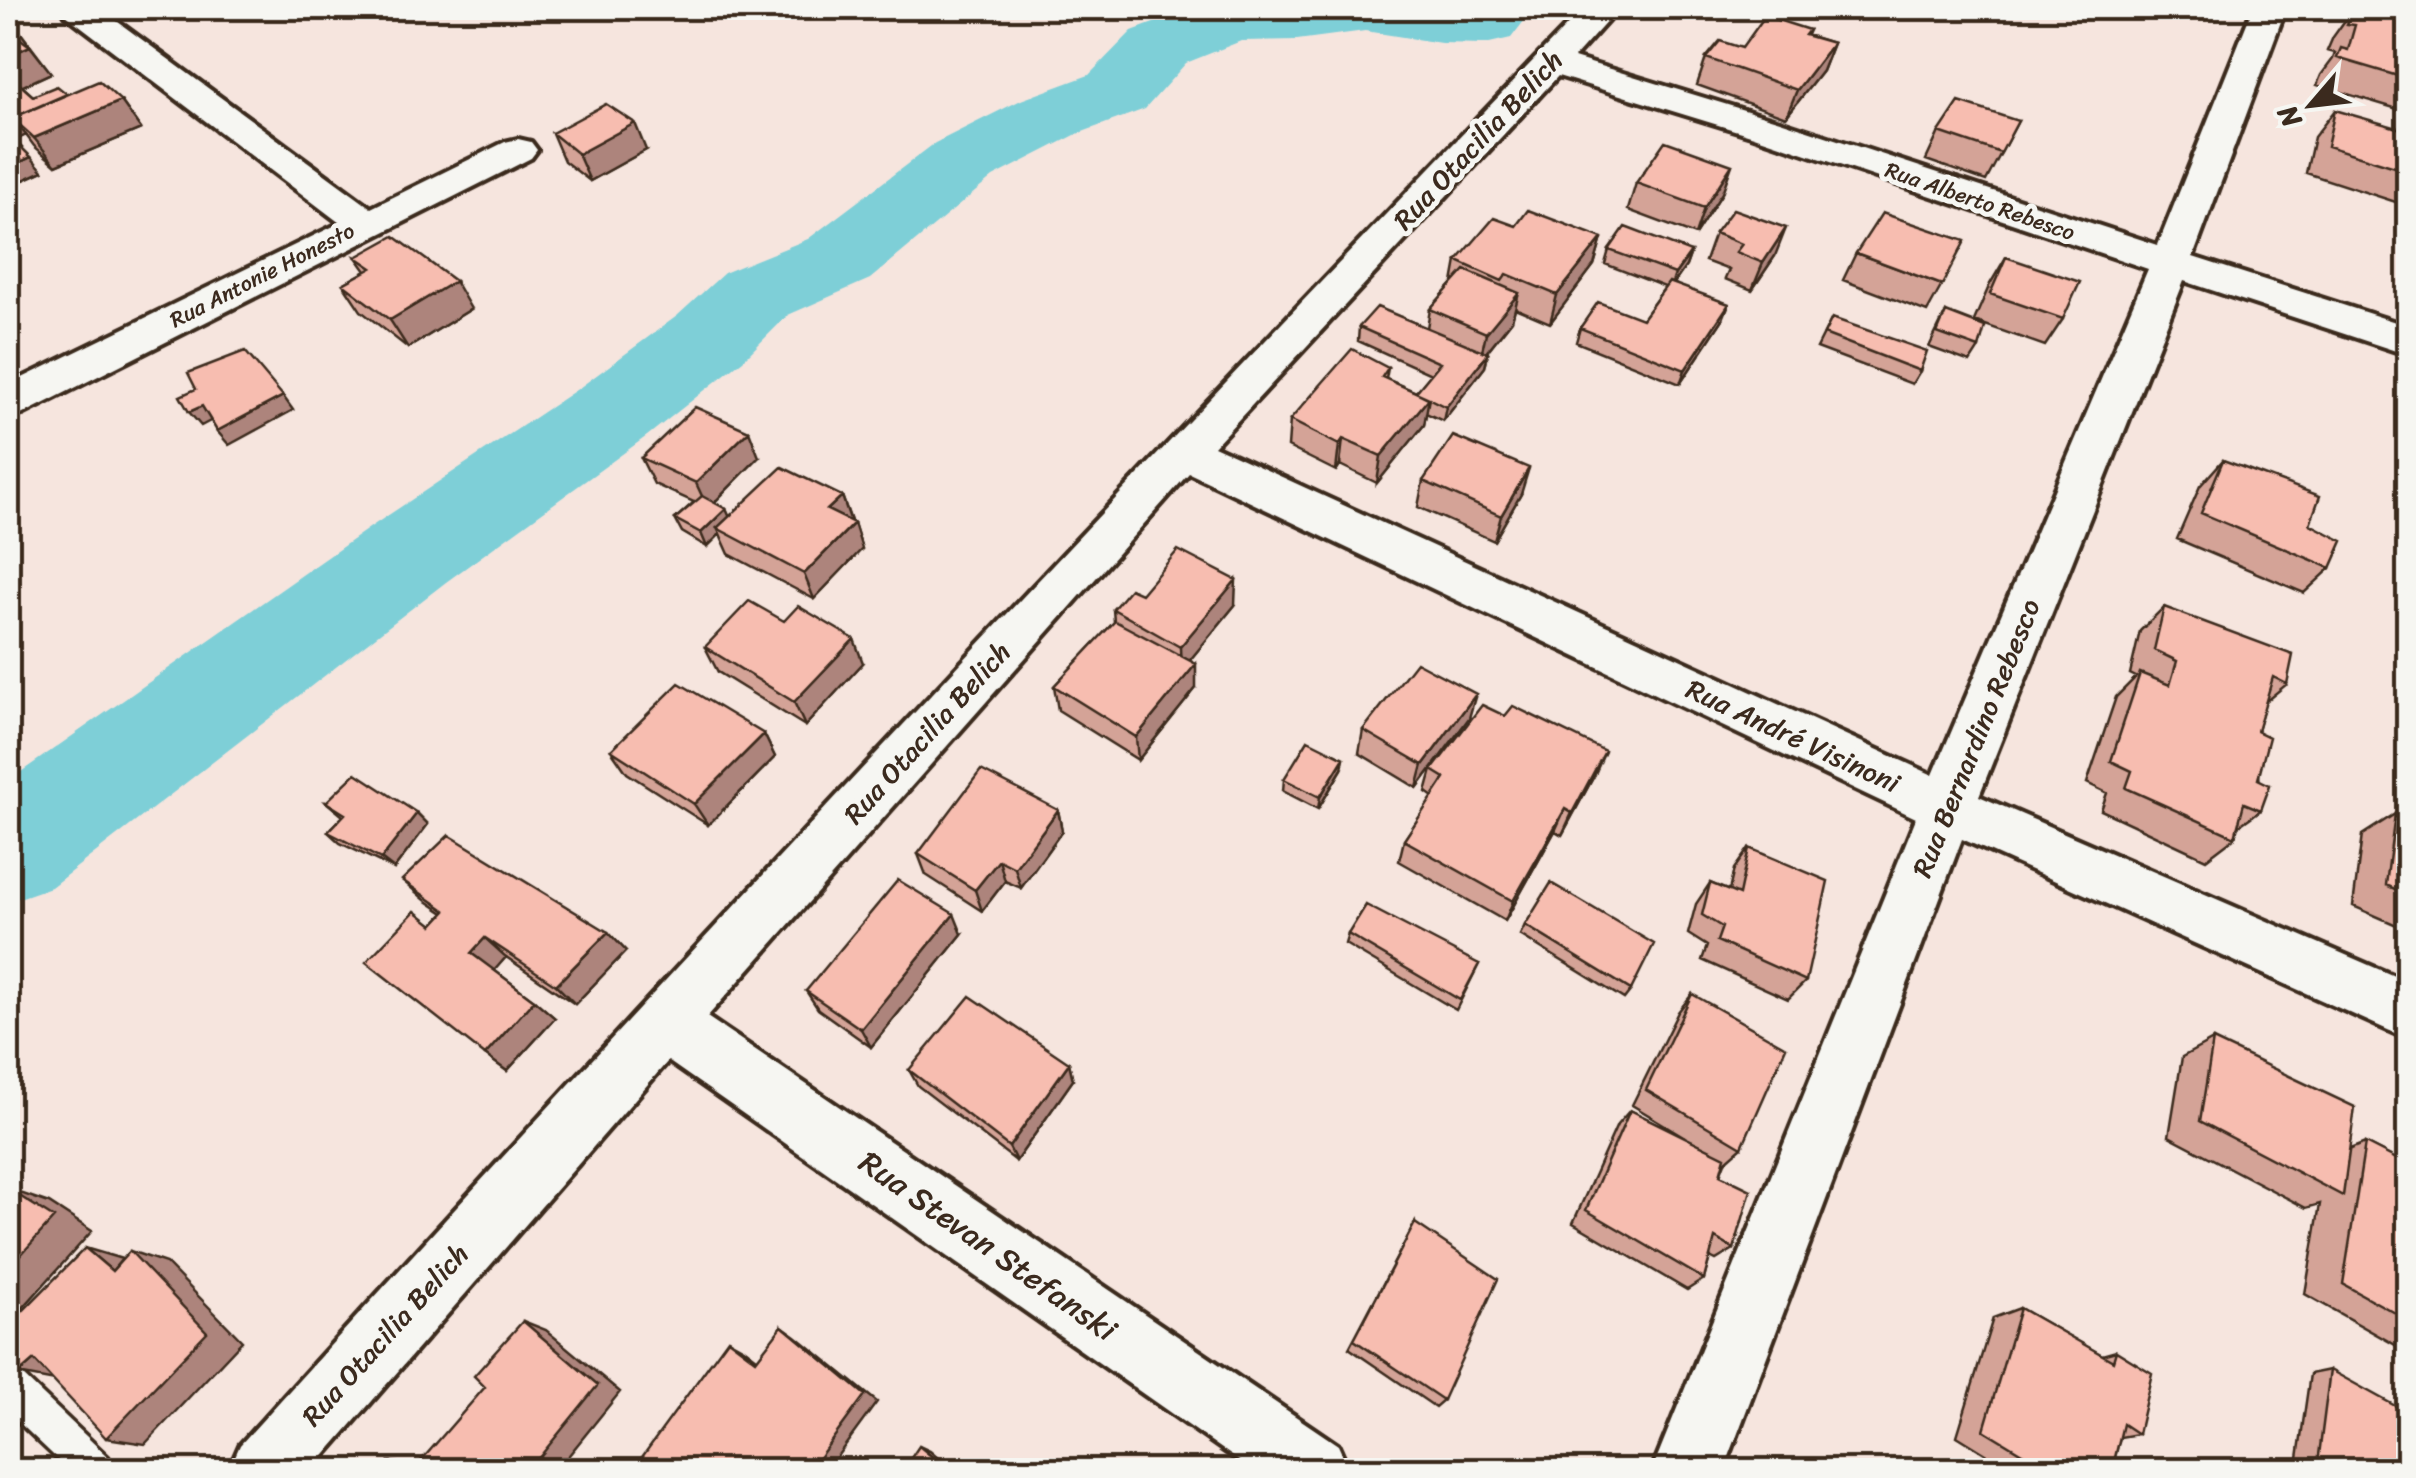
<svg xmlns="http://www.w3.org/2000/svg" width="2416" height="1478" font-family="Sriracha,sans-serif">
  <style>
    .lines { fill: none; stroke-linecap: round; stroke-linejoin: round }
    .river { fill: #7ecfd7; fill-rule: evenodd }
    .lane-casing { stroke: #3b2a1e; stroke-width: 7 }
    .street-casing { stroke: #3b2a1e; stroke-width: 8 }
    .lane { fill: #f6f6f2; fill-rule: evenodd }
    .street { fill: #f6f6f2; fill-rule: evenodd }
    .wall { fill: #d4a397; stroke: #3b2a1e; stroke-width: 2.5 }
    .shaded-wall { fill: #ad847b; stroke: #3b2a1e; stroke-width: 2.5 }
    .building { fill: #f7bdb0; stroke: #3b2a1e; stroke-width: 2.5 }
    .labels { text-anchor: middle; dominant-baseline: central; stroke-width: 10; stroke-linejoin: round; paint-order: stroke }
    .far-street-label { font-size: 22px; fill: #3b2a1e; stroke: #f6f6f2 }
    .street-label { font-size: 28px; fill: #3b2a1e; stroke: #f6f6f2 }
    .near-street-label { font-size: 32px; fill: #3b2a1e; stroke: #f6f6f2 }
  </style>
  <rect width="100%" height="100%" fill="#f6e5de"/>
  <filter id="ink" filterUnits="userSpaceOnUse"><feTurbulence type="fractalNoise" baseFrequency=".01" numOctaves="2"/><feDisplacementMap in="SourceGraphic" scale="20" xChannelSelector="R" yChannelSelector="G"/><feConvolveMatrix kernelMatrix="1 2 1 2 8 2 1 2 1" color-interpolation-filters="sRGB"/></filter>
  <g filter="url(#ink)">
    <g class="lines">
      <path class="river" d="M1194 8H1534L1511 38 1485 44 1441 43 1365 31 1297 40 1241 41 1186 63 1145 109 1077 134 993 177 870 279 788 315 743 360 647 436 446 582 51 887 8 902V781L372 526 579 388 677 316 724 273 808 239 935 143 1021 100 1089 75 1132 31Z"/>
      <defs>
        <path id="lane" d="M8 1369 21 1374 108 1457 113 1470H69L8 1412Z"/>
        <path id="street" d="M62 8H99L371 208 505 142 518 139 531 142 537 150 531 158 23 414 8 418V385L340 223 66 15Z
          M1584 8H1619L1574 58 1780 121 2158 245 2253 8H2286L2193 257 2408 326V355L2184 281 1979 796 2408 982V1039L1962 839 1724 1470H1652L1916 818 1189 473 707 1017 1338 1445 1349 1470H1252L668 1061 312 1470H229L240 1445C681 959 1128 480 1584 8ZM1558 76 1754 136 2148 269 1933 775 1214 446Z"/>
      </defs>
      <use href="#lane" class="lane-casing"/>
      <use href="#street" class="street-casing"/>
      <use href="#lane" class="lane"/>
      <use href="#street" class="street"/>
    </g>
    <path class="wall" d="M1751 8H1784L1778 16Z
      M2352 8H2408V101L2401 110 2317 85 2321 75 2333 59 2335 53 2327 51 2333 37 2348 16Z
      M8 16 51 73 22 86 33 96 67 94 121 101 141 129 56 165 34 146 26 135 14 140 43 171 8 187Z
      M1809 30 1807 35 1833 43 1822 71 1786 117 1697 85 1706 58Z
      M2335 110 2408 144V206L2306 173 2314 137Z
      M2018 121 1986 181 1926 160 1939 132Z
      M552 133 646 150 590 181 564 161Z
      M1636 183 1722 193 1695 235 1628 210Z
      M1516 226 1602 238 1594 265 1550 323 1515 308 1512 320 1486 353H1488L1485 367 1443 421 1426 413 1424 425 1377 483 1340 465 1336 471 1288 447 1290 420 1388 368 1386 379 1416 392 1431 374 1358 341 1359 327 1427 328 1430 309 1453 283 1457 261Z
      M1715 233 1775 256 1752 290 1725 279 1729 270 1705 261Z
      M1609 250 1691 252 1686 266 1674 283 1723 319 1680 384 1576 342 1580 328 1642 319 1665 287 1605 264Z
      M1856 253 1942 285 1927 312 1843 280Z
      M356 257 471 309 408 348 361 311 343 284 366 271Z
      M2006 257 2063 319 2045 346 1974 321 1990 284Z
      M1946 312 1979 348 1970 362 1929 347Z
      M1832 318 1920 371 1912 384 1817 348Z
      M759 457 714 502 726 509 729 517 842 496 851 521 854 523 862 549 814 599 729 554 720 534 707 547 682 532 675 519 694 502 654 484 641 458Z
      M2223 460 2310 524 2331 568 2304 593 2177 539 2200 486Z
      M1423 481 1521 494 1494 541 1418 507Z
      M1141 594 1235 605 1189 661 1196 688 1138 760 1058 710 1054 686 1114 622 1113 609Z
      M2164 607 2287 684 2265 702 2257 731 2261 810 2237 827 2235 837 2206 859 2101 810 2107 793 2087 783 2116 697 2136 677 2130 674 2140 631Z
      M705 647 863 663 805 726 718 672Z
      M1469 718 1417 788 1359 753 1363 730Z
      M764 734 775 757 708 825 627 773 611 750Z
      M1342 769 1318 809 1283 791 1284 779Z
      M1432 770 1595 774 1562 835 1555 831 1505 921 1399 861 1404 840 1433 797 1426 792Z
      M326 802 417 813 428 824 394 869 340 843 328 832 343 816Z
      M1058 810 1062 831 1021 888 1005 881 982 911 926 875 918 854Z
      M2395 814 2408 819V930L2353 906 2362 835Z
      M1749 848 1806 981 1788 999 1702 960 1707 946 1688 934 1696 904 1710 883 1729 891 1734 869Z
      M402 880 608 932 626 951 575 1004 506 957 494 970 534 1000 555 1018 507 1071 485 1055 433 925 444 913 425 900Z
      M1525 925 1631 990 1624 999 1520 935Z
      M962 934 871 1047 818 1009 806 991Z
      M1348 934 1479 964 1456 1010 1345 944Z
      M1692 994 1742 1147 1725 1162 1720 1175 1734 1249 1716 1260 1710 1257 1704 1279 1687 1290 1573 1223 1617 1125 1630 1110 1685 1137 1632 1105 1678 1012Z
      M2213 1040 2350 1149 2365 1143 2408 1165V1352L2305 1294 2320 1204 2306 1208 2169 1136 2182 1057Z
      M1069 1063 1073 1080 1016 1161 918 1086 909 1070Z
      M1415 1223 1443 1400 1435 1407 1349 1348Z
      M2020 1308 2102 1355 2116 1351 2138 1434 2120 1437 2112 1470H2012L1957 1436 1993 1318Z
      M2330 1370 2408 1470H2307L2297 1465 2310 1374Z"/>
    <path class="shaded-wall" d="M8 16 29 44 16 49 8 37Z
      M1833 43 1822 71 1786 117 1797 90Z
      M30 46 51 73 8 93V56Z
      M121 101 141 129 56 165 34 138Z
      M14 121 26 135 12 142 8 136V124Z
      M635 123 646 150 590 181 578 154Z
      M31 157 43 171 8 187V168Z
      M1732 165 1722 193 1695 235 1704 208Z
      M1786 228 1775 256 1752 290 1763 263Z
      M1602 238 1594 265 1550 323 1557 295Z
      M1691 252 1686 266 1670 289 1675 274Z
      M455 281 471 309 408 348 390 320Z
      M1519 293 1512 320 1480 360 1486 333Z
      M1729 304 1723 319 1680 384 1685 370Z
      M1488 353 1485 367 1443 421 1446 407Z
      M283 396 293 410 229 445 217 431Z
      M1429 398 1424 425 1377 483 1381 456Z
      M202 406 214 419 201 426 189 412Z
      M749 431 759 457 708 509 696 483Z
      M1343 439 1340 465 1336 471 1339 445Z
      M1529 468 1521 494 1494 541 1501 516Z
      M842 496 851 522 827 510Z
      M726 509 732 522 717 528 720 534 707 547 701 533Z
      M854 523 862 549 814 599 804 574Z
      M1236 580 1235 605 1181 671 1180 647Z
      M854 639 863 663 805 726 794 702Z
      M1196 664V688L1138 760 1136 737Z
      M1476 694 1469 718 1417 788 1423 765Z
      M764 734 775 757 708 825 694 804Z
      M1605 751 1595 774 1562 835 1572 813Z
      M1344 758 1342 769 1318 809 1320 797Z
      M1565 809 1555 831 1505 921 1513 901Z
      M1058 810 1062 831 1021 888 1015 868Z
      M417 813 428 824 394 869 381 859Z
      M999 860 1005 881 982 911 975 890Z
      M954 914 962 934 871 1047 861 1029Z
      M608 932 626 951 575 1004 556 985Z
      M485 938 506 957 493 972 471 953Z
      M534 1000 555 1018 507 1071 485 1055Z
      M1069 1063 1073 1080 1016 1161 1009 1147Z
      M8 1185 17 1192 49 1203 92 1231 11 1321 8 1320Z
      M85 1248 122 1259 112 1271Z
      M130 1251 166 1263 242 1341 145 1444 106 1438Z
      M523 1321 546 1330 620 1392 557 1470H529Z
      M782 1326 796 1336 877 1402 827 1470H810Z
      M728 1339 744 1348 771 1369 756 1360Z
      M34 1360 60 1382 18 1374Z
      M919 1446 930 1451 952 1470H948Z
      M391 1462 420 1467 424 1470H400Z"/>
    <path class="building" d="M2359 8H2408V79L2337 58 2341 48 2348 50 2355 25 2347 24 2353 10Z
      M1765 16 1809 30 1805 35 1833 43 1797 90 1706 58 1720 41 1742 48Z
      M8 30 30 46 8 56Z
      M8 74 33 96 57 86 67 94 12 118 15 121 8 124Z
      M99 81 121 101 34 138 12 118Z
      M1959 102 2018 121 2001 153 1939 132Z
      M606 104 635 123 578 154 552 133Z
      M2335 110 2408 131 2406 143 2408 144V171L2327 146Z
      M10 136 31 157 8 168V137Z
      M1665 141 1732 165 1704 208 1636 183Z
      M1733 209 1786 228 1763 263 1736 252 1742 244 1715 233Z
      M1528 210 1602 238 1557 295 1507 274 1502 281 1457 261 1494 218 1516 226Z
      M1882 213 1965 241 1942 285 1856 253Z
      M1625 227 1691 252 1675 274 1609 250Z
      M394 236 455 281 390 320 343 284 372 268 356 257Z
      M2006 257 2080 282 2063 319 1990 294Z
      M1465 270 1519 293 1486 333 1430 309Z
      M1669 282 1729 304 1685 370 1580 328 1598 302 1642 319Z
      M1377 307 1488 353 1446 407 1416 392 1440 363 1359 327Z
      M1946 312 1985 327 1979 348 1937 333Z
      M1832 318 1927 351 1920 371 1824 334Z
      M1352 349 1388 368 1382 377 1429 398 1381 456 1343 439 1339 445 1290 420Z
      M245 351 283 396 217 431 202 406 189 412 180 396 196 389 188 373Z
      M695 407 749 431 696 483 641 458Z
      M1453 436 1529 468 1501 516 1423 481Z
      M2223 460 2320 496 2310 524 2343 541 2331 568 2201 513Z
      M782 467 842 496 827 510 854 523 804 574 717 528Z
      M702 496 726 509 701 533 675 519Z
      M1178 550 1236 580 1180 647 1113 609 1130 589 1141 594Z
      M749 601 784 621 798 606 854 639 794 702 705 647Z
      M2164 607 2293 655 2287 684 2273 677 2257 731 2269 737 2258 779 2270 785 2261 810 2244 803 2235 837 2126 788 2132 771 2111 761 2140 673 2170 685 2177 661 2154 650Z
      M1115 621 1196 664 1136 737 1054 686Z
      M1416 662 1476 694 1423 765 1363 730Z
      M679 683 764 734 694 804 611 750Z
      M1482 705 1505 716 1513 706 1605 751 1572 813 1565 809 1513 901 1404 840 1445 778 1432 770Z
      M1308 740 1344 758 1320 797 1284 779Z
      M981 770 1058 810 1015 868 999 860 975 890 918 854Z
      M356 773 417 813 381 859 328 832 345 814 326 802Z
      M2395 814 2408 819V895L2386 885Z
      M449 835 608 932 556 985 485 938 471 953 534 1000 485 1055 366 962 415 911 433 925 446 911 402 880Z
      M1749 848 1828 881 1806 981 1717 941 1722 927 1702 915 1710 883 1739 895Z
      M898 880 954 914 861 1029 806 991Z
      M1551 883 1654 944 1631 990 1525 925Z
      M1366 905 1479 964 1460 1000 1348 934Z
      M1692 994 1786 1047 1742 1147 1646 1090Z
      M970 996 1069 1063 1009 1147 909 1070Z
      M2213 1040 2355 1107 2343 1196 2200 1121Z
      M1630 1110 1725 1157 1720 1175 1751 1190 1734 1249 1715 1238 1704 1279 1586 1210Z
      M2365 1143 2408 1165V1320L2343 1284Z
      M10 1190 54 1218 8 1269V1193Z
      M1415 1223 1498 1279 1443 1400 1354 1340Z
      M85 1248 112 1271 130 1251 207 1332 106 1438 34 1360 18 1374 8 1362V1326Z
      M2020 1308 2113 1361 2116 1351 2152 1373 2138 1434 2123 1424 2112 1470H2050L1984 1430Z
      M523 1321 598 1385 529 1470H413L485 1387 474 1376Z
      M782 1326 865 1395 810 1470H656L642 1457 728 1339 756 1360Z
      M2330 1370 2408 1413V1470H2332L2318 1463Z
      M919 1446 948 1470H903Z
      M391 1462 400 1470H384Z"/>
  </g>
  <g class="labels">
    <g class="far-street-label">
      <text transform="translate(1980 201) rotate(19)">Rua Alberto Rebesco</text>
      <text transform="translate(262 275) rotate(-27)">Rua Antonie Honesto</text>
    </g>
    <g class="street-label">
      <text transform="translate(1478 140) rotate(-47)">Rua Otacilia Belich</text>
      <text transform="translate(927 733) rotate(-48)">Rua Otacilia Belich</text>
      <text transform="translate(1793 736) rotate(25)">Rua André Visinoni</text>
      <text transform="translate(1976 738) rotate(-68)">Rua Bernardino Rebesco</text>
      <text transform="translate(385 1335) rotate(-48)">Rua Otacilia Belich</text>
    </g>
    <g class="near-street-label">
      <text transform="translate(988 1246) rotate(35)">Rua Stevan Stefanski</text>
    </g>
  </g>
  <rect width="2416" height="1478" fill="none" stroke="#f6f6f2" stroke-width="40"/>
  <rect x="20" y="20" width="2376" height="1438" fill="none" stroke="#3b2a1e" stroke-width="4" filter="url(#ink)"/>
  <g transform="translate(2311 105) rotate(242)" stroke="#f6f6f2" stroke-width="8" paint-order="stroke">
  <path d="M0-8L18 38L0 25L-18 38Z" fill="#3b2a1e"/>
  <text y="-15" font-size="28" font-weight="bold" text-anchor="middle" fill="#3b2a1e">N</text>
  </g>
</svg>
